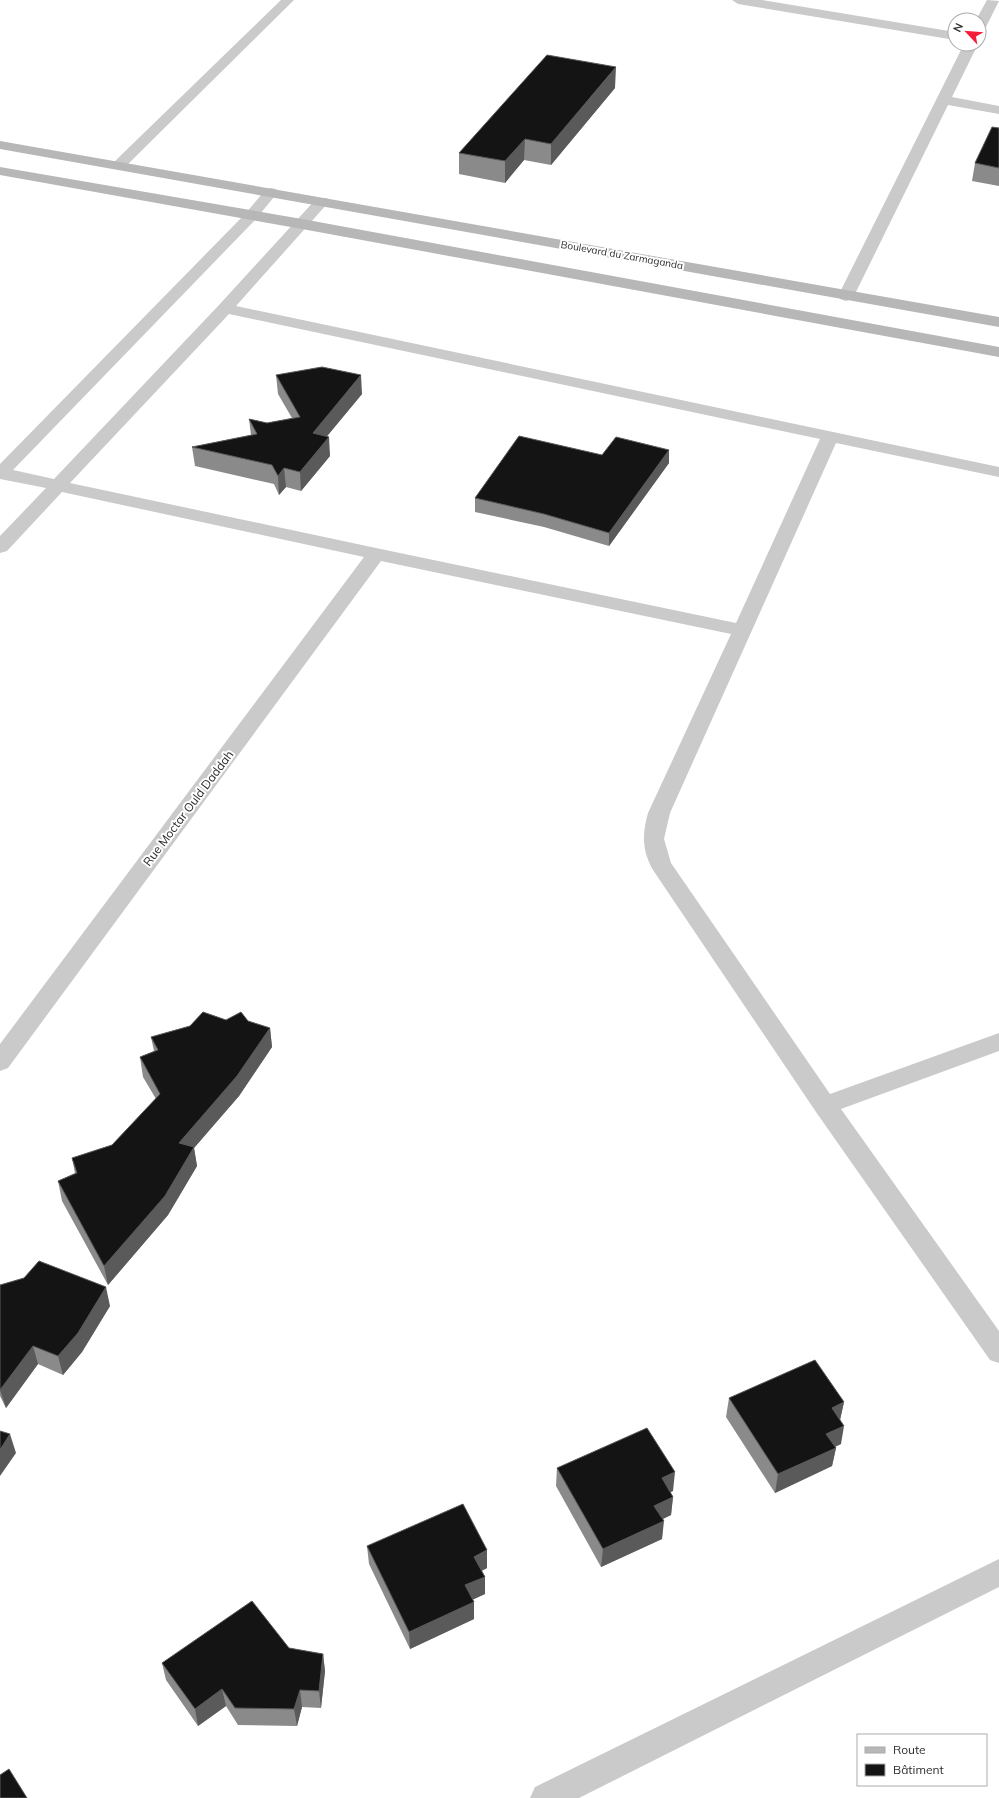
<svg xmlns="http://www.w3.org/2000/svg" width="999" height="1798" font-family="Mulish,sans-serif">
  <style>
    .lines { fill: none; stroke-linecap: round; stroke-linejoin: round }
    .minor { fill: #cacaca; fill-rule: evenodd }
    .secondary { fill: #b7b7b7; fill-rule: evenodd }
    .wall { fill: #8a8a8a }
    .shaded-wall { fill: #5a5a5a }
    .building { fill: #141414; stroke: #5a5a5a }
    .labels { text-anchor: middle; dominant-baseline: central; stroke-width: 4; stroke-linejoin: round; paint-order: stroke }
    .far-street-label { font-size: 10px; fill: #2d2d2d; stroke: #fff }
    .street-label { font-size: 12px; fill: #2d2d2d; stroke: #fff }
  </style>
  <rect width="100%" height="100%" fill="#fff"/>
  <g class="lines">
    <path class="minor" d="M281 0H294L124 168H114L112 165 114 162Z
      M732 0H762L955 32V40L738 4Z
      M987 0 999 1 986 27 984 30 979 31V20H976Z
      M964 44H978L952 97 999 106V114L948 105 854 296 852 299 846 301 840 299 838 296Z
      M271 188 276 189 278 192 256 219 13 470 54 479 219 305 317 198H327L329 201 327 204 236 306 999 467V477L836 443 670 813 664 839 671 863 830 1094 999 1033V1051L841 1109 999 1331V1363L990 1360 816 1112 653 870C642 851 642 834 648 813L731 634 381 561 8 1068 0 1071V1044L364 557 62 492 7 551 0 553V536L46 488 0 479V464L246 213 266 189ZM229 314 820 439 736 623 376 548 70 483Z
      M999 1559V1587L579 1798H530L535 1787Z"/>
    <path class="secondary" d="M0 141 999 317V327L0 149Z
      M0 167 302 219 999 347V357L302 229 0 175Z"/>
  </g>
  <path class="wall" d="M615 88 551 165 524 160 505 183 459 174V153Z
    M999 128V186L972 181 975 163Z
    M276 375 362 394 327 436 330 456 301 491 286 487 279 495 274 484 195 466 192 447 251 435 249 419 267 423 292 418 278 394Z
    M669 450V463L609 546 544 527 475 512V498L602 455Z
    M226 1020 248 1021 270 1028 272 1047 239 1096 194 1148 197 1166 168 1215 108 1285 62 1201 58 1181 75 1173 72 1158 112 1145 156 1099 143 1077 140 1057 154 1051 151 1037Z
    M0 1285 110 1306 82 1352 63 1375 38 1364 6 1408 0 1396Z
    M729 1398 844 1402 840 1420 841 1444 835 1447 836 1448 832 1466 775 1493 726 1417Z
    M557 1468 673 1491 670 1492 673 1497 671 1515 663 1519 662 1539 601 1567 556 1486Z
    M367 1546 487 1568 481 1571 485 1577V1594L472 1600 474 1602V1619L410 1649 369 1564Z
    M289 1648 323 1654 325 1671 321 1708 302 1707 297 1726 238 1725 226 1706 198 1726 166 1680 162 1663Z"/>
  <path class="shaded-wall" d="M616 67 615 88 551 165V144Z
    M525 139 524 160 505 183V161Z
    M361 375 362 394 314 452 313 433Z
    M329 437 330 456 301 491 300 472Z
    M669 450V463L609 546V533Z
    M284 468 286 487 279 495 278 476Z
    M270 1028 272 1047 239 1096 194 1148 197 1166 168 1215 108 1285 104 1266 179 1143Z
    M106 1287 110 1306 82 1352 63 1375 58 1356Z
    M33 1346 38 1364 6 1408 0 1390Z
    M844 1402 840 1420 832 1408Z
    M844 1426 841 1444 823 1452 826 1434Z
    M10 1434 16 1453 0 1476V1450Z
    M836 1448 832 1466 775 1493 778 1474Z
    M675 1472 673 1491 660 1497 662 1478Z
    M673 1497 671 1515 652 1524 654 1506Z
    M664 1521 662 1539 601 1567 603 1549Z
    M487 1550V1568L474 1575V1557Z
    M485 1577V1594L465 1603V1585Z
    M474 1602V1619L410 1649 409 1632Z
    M323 1654 325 1671 321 1708 319 1691Z
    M222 1689 226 1706 198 1726 195 1709Z
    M300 1690 302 1707 297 1726 294 1709Z"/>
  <path class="building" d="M547 55 616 67 551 144 525 139 505 161 459 153Z
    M992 127 999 128V168L975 163Z
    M322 367 361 375 313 433 329 437 300 472 284 468 278 476 272 465 192 447 257 434 249 419 267 423 300 417 276 375Z
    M519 436 602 455 616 437 669 450 609 533 544 514 475 498Z
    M203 1012 226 1020 241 1012 248 1021 270 1028 237 1076 179 1143 194 1147 165 1196 104 1266 58 1181 77 1173 72 1158 112 1145 160 1094 140 1057 158 1050 151 1037 190 1026Z
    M39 1261 106 1287 78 1333 58 1356 33 1346 0 1390V1285L24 1278Z
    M815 1360 844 1402 832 1408 844 1426 826 1434 836 1448 778 1474 729 1398Z
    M647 1428 675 1472 662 1478 673 1497 654 1506 664 1521 603 1549 557 1468Z
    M0 1431 10 1434 0 1450Z
    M463 1504 487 1550 474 1557 485 1577 465 1585 474 1602 409 1632 367 1546Z
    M252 1601 289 1648 323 1654 319 1691 300 1690 294 1709 235 1708 222 1689 195 1709 162 1663Z
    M9 1769 27 1798H0V1775Z"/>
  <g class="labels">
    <g class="far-street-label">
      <text transform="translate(622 255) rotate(10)">Boulevard du Zarmaganda</text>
    </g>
    <g class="street-label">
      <text transform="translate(188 808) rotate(-53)">Rue Moctar Ould Daddah</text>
    </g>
  </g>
  <rect x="857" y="1734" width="130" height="52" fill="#ffffff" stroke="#ababab"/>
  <rect x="865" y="1747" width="20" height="6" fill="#b7b7b7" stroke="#ababab"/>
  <text x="893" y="1754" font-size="12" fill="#2d2d2d">Route</text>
  <rect x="865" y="1764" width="20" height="12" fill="#141414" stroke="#ababab"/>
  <text x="893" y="1774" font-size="12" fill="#2d2d2d">Bâtiment</text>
  <g transform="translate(967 32) rotate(296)"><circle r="19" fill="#ffffff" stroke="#ababab"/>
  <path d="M0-3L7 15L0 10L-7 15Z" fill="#f51e3a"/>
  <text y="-6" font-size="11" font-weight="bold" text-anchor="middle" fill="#2d2d2d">N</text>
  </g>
</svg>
